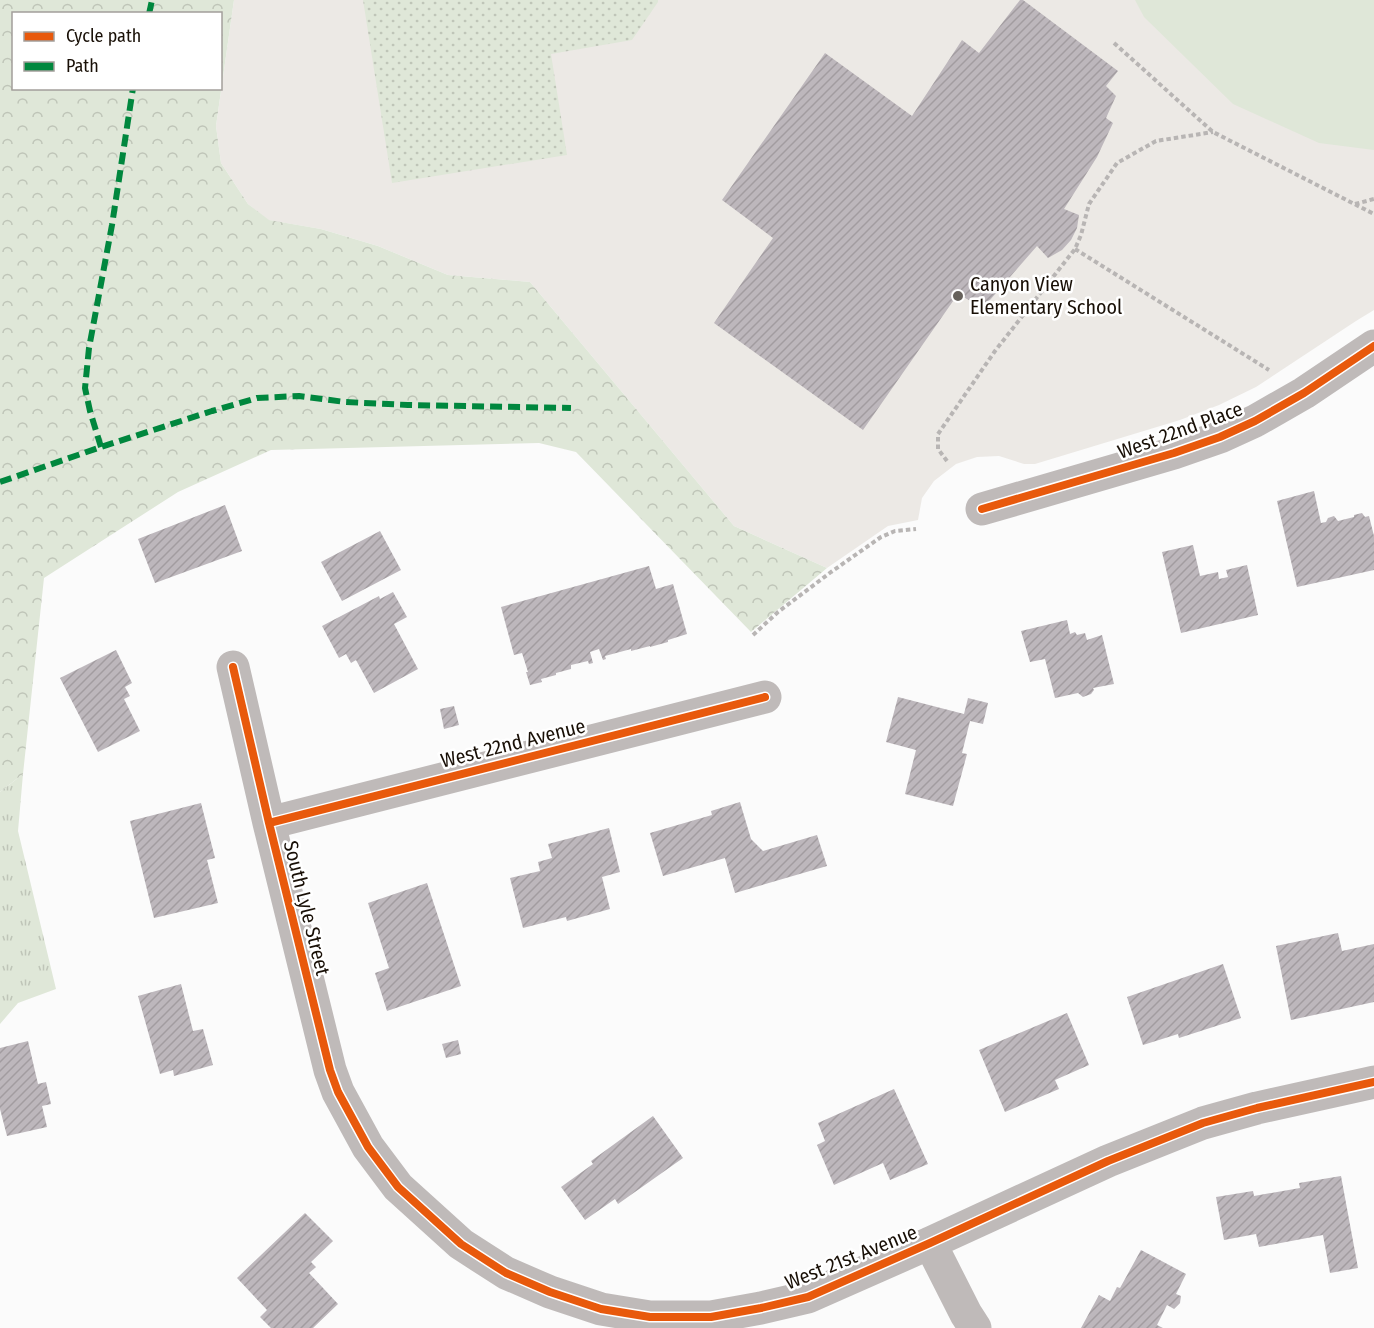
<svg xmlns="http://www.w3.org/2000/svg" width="1374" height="1328" font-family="'Fira Sans Condensed',sans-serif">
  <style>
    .built { fill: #ece9e5 }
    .grass { fill: url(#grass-tufts) }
    .forest { fill: url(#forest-crowns); fill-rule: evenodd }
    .park { fill: url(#park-dots) }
    .pitch { fill: #dfe7d8 }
    .building { fill: url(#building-hatch) }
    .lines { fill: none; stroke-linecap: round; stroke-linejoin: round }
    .path { stroke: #b8b5b4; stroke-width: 4; stroke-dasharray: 4.5 3; stroke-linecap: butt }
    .minor { stroke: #bfbab9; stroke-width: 33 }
    .quiet { stroke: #00873e; stroke-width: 6; stroke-dasharray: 12 6; stroke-linecap: butt }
    .cycleway-casing { stroke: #fff; stroke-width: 11 }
    .cycleway { stroke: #e8590c; stroke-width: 8 }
    .poi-dot { fill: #67625c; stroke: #fff; stroke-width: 2 }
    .labels { text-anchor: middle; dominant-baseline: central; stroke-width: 5; stroke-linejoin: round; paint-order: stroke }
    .poi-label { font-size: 20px; fill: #180f06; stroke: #fff; text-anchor: start }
    .street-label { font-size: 20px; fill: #180f06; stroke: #fff }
  </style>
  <defs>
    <pattern id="grass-tufts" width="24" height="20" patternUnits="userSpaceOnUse" patternTransform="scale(1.5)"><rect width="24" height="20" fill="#dfe7d8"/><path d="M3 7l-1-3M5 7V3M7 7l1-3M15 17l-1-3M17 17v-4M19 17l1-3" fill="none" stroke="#bfc5b8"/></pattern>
    <pattern id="forest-crowns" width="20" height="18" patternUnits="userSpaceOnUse" patternTransform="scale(1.5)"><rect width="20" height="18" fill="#dfe7d8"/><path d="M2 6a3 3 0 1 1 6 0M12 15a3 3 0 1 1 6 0" fill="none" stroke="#bfc5b8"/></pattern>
    <pattern id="park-dots" width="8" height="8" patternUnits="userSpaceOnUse" patternTransform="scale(1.5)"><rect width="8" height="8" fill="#dfe7d8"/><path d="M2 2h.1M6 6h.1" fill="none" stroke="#bfc5b8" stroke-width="1.8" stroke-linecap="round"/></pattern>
    <pattern id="building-hatch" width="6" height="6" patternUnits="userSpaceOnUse" patternTransform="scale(1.5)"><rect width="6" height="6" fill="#bdb7bc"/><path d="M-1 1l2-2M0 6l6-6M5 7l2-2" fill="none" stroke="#a29ca0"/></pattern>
  </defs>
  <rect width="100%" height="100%" fill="#fbfbfb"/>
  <path class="built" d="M234 0H1374V310L1356 321 1256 387 1219 405 1180 420 1035 464H1024L999 456 977 457 956 464 934 481 922 498 918 520 888 526 827 568 734 526 530 282 448 275 378 246 321 229 268 220 248 204 221 163 216 126Z"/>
  <path class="grass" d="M23 774 18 831 56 989 18 1003 0 1024V792Z"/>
  <path class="forest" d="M0 0H234L216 126 221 163 248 204 269 220 321 229 378 246 448 275 530 282 734 526 827 568 751 632 576 452 539 443 271 450 178 492 44 578 23 774 0 792ZM14 14H220V88H14Z"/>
  <path class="park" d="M363 0H658V2L632 40 551 54 567 155 392 183Z"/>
  <path class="pitch" d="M1135 0H1374V150L1319 143 1233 104 1144 17Z"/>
  <path class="building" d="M1020 0H1023L1118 71 1106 86 1116 96 1106 118 1113 123 1097 157 1064 209 1079 215 1077 228 1071 240 1062 250 1048 258 1037 246 983 308 958 294 863 430 714 323 773 238 722 200 825 53 912 116 962 40 979 53Z
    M1314 491 1321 523 1326 522 1328 518 1334 516 1338 521 1354 517V515L1362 513 1365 517 1369 516 1374 536V570L1297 587 1277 501Z
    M225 505 242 551 155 583 138 539Z
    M380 531 401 570 342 601 321 562Z
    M1193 545 1200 576 1218 572 1219 579 1228 577 1226 570 1247 565 1258 615 1181 633 1162 552Z
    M649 566 656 589 673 584 687 634 668 640V642L650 647V646L631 651V649L605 656 606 659 603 660 599 649 590 652 593 663 589 664 588 661 571 665V669L556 673V675L541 679 542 682 530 685 526 672H528L522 653 514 655 501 607Z
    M393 592 407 617 394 624 418 669 374 693 356 660 351 663 346 654 339 658 322 626 379 596 380 599Z
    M1067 620 1070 634 1075 632 1077 635 1085 633 1087 640 1102 635 1114 684 1093 688 1094 690 1091 694 1083 697 1078 693 1055 698 1045 659 1030 662 1021 631Z
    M116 650 132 683 125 687 130 696 124 699 140 731 98 752 60 678Z
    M898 697 964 714 968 698 988 703 983 724 970 721 962 753 967 754 953 806 905 794 916 750 886 742Z
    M454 706 459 725 444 729 440 709Z
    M740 802 751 839 763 851 817 835 827 866 735 893 725 858 663 876 650 833 712 815 711 811Z
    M201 803 215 858 207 860 218 903 154 918 130 821Z
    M609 828 620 872 602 877 610 909 567 921 566 917 523 928 510 878 540 871 538 862 552 858 548 844Z
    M427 883 461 986 387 1011 375 973 389 968 368 903Z
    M1338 933 1342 951 1374 944V1002L1291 1020 1276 946Z
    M1223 964 1241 1018 1179 1038 1178 1034 1143 1045 1127 997Z
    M181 984 193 1031 203 1029 213 1065 174 1076 173 1070 160 1074 138 996Z
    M1067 1013 1089 1065 1055 1080 1059 1089 1005 1112 979 1050Z
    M458 1040 461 1054 446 1058 442 1044Z
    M28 1041 38 1084 46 1082 51 1104 42 1106 47 1127 7 1136 0 1109V1048Z
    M894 1089 928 1164 890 1180 883 1163 834 1185 817 1145 825 1141 818 1123Z
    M653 1116 683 1158 618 1204 615 1199 585 1220 561 1187 593 1164 591 1161Z
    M1341 1176 1358 1268 1330 1273 1323 1235 1259 1247 1256 1234 1224 1240 1216 1197 1253 1191 1254 1196 1300 1188 1299 1183Z
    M305 1213 333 1241 311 1262 316 1267 309 1273 338 1304 313 1328H271L260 1317 267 1310 237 1278Z
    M1141 1250 1186 1274 1176 1294 1181 1296 1180 1303 1174 1309 1167 1305 1157 1325 1163 1328H1081L1099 1295 1110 1301 1117 1287 1120 1288Z"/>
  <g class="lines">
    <path class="path" d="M1114 43 1213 132 1374 214
      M1355 204 1374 199
      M1075 249 1269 370
      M947 461 938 449V434L995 351 1075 249 1081 235 1089 204 1117 163 1156 141 1213 132
      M753 635 778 612 831 572 881 537 895 531 916 529"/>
    <path class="minor" d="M982 509 1174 453 1220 437 1255 421 1304 393 1374 346
      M233 667 269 823 330 1070 338 1092 368 1147 398 1187 461 1244 506 1273 550 1292 601 1309 650 1317H711L761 1308 808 1297 930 1243 1108 1161 1203 1123 1257 1108 1374 1082
      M269 823 765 697
      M930 1243 966 1314 975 1328"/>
    <path class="quiet" d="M149 14 152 0
      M101 447 90 411 85 388 89 348 112 225 133 88
      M0 482 101 447 212 411 257 398 299 396 345 402 408 405 571 408"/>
    <defs>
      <path id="cycleway" d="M982 509 1174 453 1220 437 1255 421 1304 393 1374 346
        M233 667 269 823 330 1070 338 1092 368 1147 398 1187 461 1244 506 1273 550 1292 601 1309 650 1317H711L761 1308 808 1297 930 1243 1108 1161 1203 1123 1257 1108 1374 1082
        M269 823 765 697"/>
    </defs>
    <use href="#cycleway" class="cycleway-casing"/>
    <use href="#cycleway" class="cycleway"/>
  </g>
  <circle class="poi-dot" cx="958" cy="296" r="6"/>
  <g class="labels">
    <g class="poi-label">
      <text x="970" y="284">Canyon View<tspan x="970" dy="23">Elementary School</tspan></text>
    </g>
    <g class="street-label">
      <text transform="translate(1180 430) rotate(-20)">West 22nd Place</text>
      <text transform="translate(513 743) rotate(-14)">West 22nd Avenue</text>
      <text transform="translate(307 908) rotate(76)">South Lyle Street</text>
      <text transform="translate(851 1257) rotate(-22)">West 21st Avenue</text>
    </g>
  </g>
  <rect x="12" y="12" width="210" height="78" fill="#ffffff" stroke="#a39f9b" stroke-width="1.5"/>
  <rect x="24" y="32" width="30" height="9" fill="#e8590c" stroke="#a39f9b" stroke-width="1.5"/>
  <text x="66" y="42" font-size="18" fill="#180f06">Cycle path</text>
  <rect x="24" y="62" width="30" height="9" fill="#00873e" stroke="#a39f9b" stroke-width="1.5"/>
  <text x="66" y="72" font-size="18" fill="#180f06">Path</text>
</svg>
